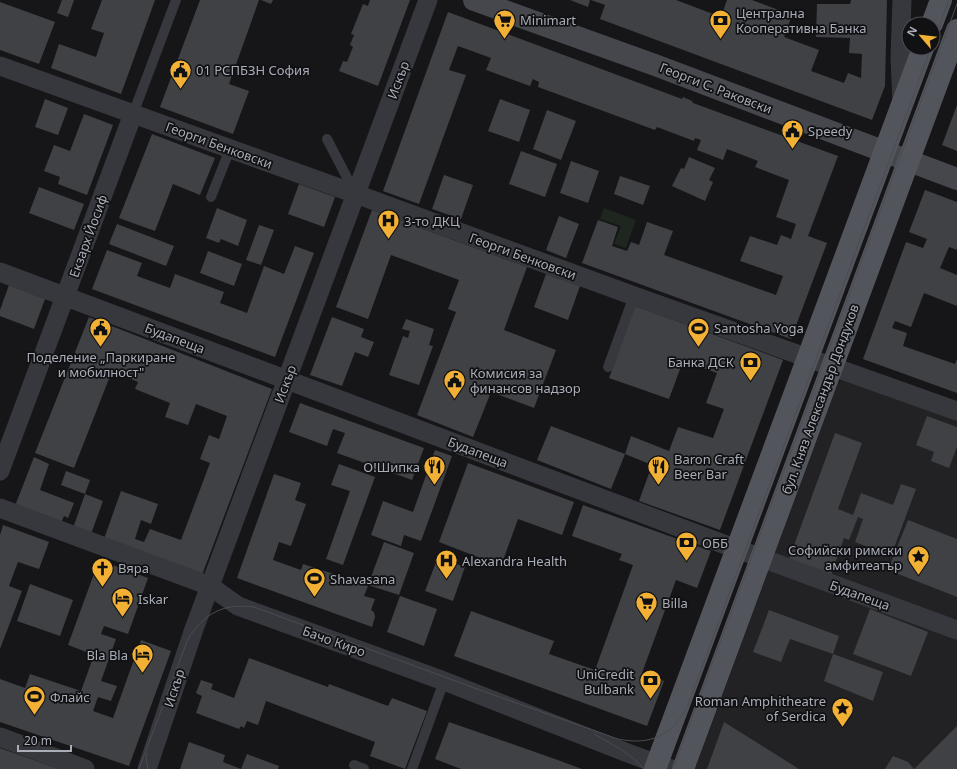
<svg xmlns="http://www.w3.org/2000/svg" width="957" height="769" font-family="'Noto Sans',sans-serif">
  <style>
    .built { fill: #222225 }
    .green { fill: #1e261f }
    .building { fill: #404145 }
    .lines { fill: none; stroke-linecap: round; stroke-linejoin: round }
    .lane { stroke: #37383d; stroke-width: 10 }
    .street { stroke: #37383d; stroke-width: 19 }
    .secondary { stroke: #45474d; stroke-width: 22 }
    .primary { stroke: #53555c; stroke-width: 22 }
    .tram { stroke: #4a4c52; stroke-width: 1 }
    .labels { text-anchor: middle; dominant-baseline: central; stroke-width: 3.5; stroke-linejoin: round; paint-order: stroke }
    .poi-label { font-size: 13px; fill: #a8adb8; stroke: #111113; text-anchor: start }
    .street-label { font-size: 13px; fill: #a8adb8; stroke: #111113 }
  </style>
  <rect width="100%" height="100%" fill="#161618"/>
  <path class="built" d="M844 378 957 416V769H695L838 383Z"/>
  <path class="green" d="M604 208 636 220 626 248 614 244 621 226 600 219Z"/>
  <path class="building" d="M62 0H74L68 17 57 13Z
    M102 0H155L121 94 51 68 59 44 96 57 104 33 91 29Z
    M200 0H259L229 84 249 91 233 134 160 107Z
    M261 0H273L271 4Z
    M370 0H410L378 86 339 71 343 61 347 62 353 47 350 45 354 35 351 34 363 4 368 6Z
    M570 0H590L588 7Z
    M591 0H676L721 17 727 0H752L792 15 784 37 819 50 811 71 844 83 848 73 861 78 862 54 849 53 850 38 816 37 817 4H850L851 0H887L885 86 872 120 600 19 605 5Z
    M0 2 55 22 39 64 0 50Z
    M448 12 682 99 683 97 692 101 693 103 838 156 808 236 827 243 791 339 582 263 598 220 618 227 612 246 627 251 631 242 639 245 647 222 673 231 664 255 776 295 783 276 740 261 750 236 777 245 781 235 791 239 796 224 776 217 789 180 755 167 758 161 727 149 723 160 697 150 701 140 695 138 694 141 657 127 655 130 538 87 539 82 533 79 530 86 486 70 491 58 458 46 449 70 466 75 419 204 383 191Z
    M45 99 68 108 58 135 35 127Z
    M500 99 530 110 519 142 488 131Z
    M957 105V151L942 145Z
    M547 110 576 121 561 160 533 149Z
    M84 114 113 125 87 195 58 184 60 177 44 171 54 145 70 151Z
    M152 134 215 158 200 195 173 184 155 231 119 218Z
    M521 151 557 164 545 197 509 184Z
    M689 157 715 168 709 180 713 182 705 201 672 186 681 168 684 169Z
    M571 161 599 171 588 203 560 193Z
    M444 175 473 185 461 219 432 209Z
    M620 176 650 186 643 205 614 194Z
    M299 184 335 197 324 227 288 214Z
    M39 187 84 204 74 230 29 213Z
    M925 190 957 202V250L949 247 940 268 957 275V306L924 293 911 327 895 321 892 328 907 333 903 346 955 364 957 359V393L863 359 906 242 923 248 927 239 909 232Z
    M217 208 247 220 238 246 221 239 219 243 206 238Z
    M372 210 527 267 504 330 556 350 534 408 491 392 473 437 417 415 456 312 448 309 459 280 391 255 368 319 336 307Z
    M559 216 579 224 566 258 546 250Z
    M117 224 174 246 166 266 109 244Z
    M259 225 274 230 261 265 246 260Z
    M295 246 314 253 275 357 92 289 107 250 142 263 137 276 170 288 175 274 224 292 220 303 247 313 264 266 284 274Z
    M208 251 242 264 234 286 200 273Z
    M546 274 580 286 568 320 534 307Z
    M9 285 45 299 34 329 0 316V310Z
    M635 306 783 360 720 530 639 501 652 465 625 454 631 436 669 451 678 427 713 438 724 409 706 403 717 373 683 361 669 399 609 378Z
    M89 317 272 389 202 575 104 539 121 491 158 504 151 524 141 520 135 539 144 542 150 529 181 540 210 463 200 459 209 435 219 439 227 416 196 404 188 425 165 417 170 403 135 389 138 382 112 371 74 468 35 453Z
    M332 317 364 329 361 337 374 342 368 357 355 352 342 386 310 375Z
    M406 319 434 329 429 345 433 346 419 385 389 375 403 336 408 338 410 331 402 329Z
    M300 403 424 448 412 480 337 453 345 433 333 429 327 446 289 432Z
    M927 416 957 427V447L949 468 931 461 934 452 916 445Z
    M551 426 625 454 611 489 537 460Z
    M835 433 862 443 838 509 853 515 861 493 893 505 901 484 916 489 891 556 855 542 863 519 858 517 849 540 844 538 831 575 789 559Z
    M435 450 452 456 421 541 404 535 401 546 371 535 383 501 413 512Z
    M34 457 49 464 40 490 74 503 68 518 64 516 61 523 15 506Z
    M468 463 574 502 562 535 518 519 501 566 439 542Z
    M339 464 375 477 343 565 326 559 350 491 331 485Z
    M66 471 90 480 85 494 103 501 91 534 73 528 85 494 61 485Z
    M274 474 301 483 295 500 306 504 291 546 279 542 273 560 301 570 303 564 334 574 332 581 340 584 342 577 368 586 364 596 375 599 371 610 374 612 375 617 372 627 237 578Z
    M583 505 711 551 697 588 676 580 642 673 664 681 647 726 454 656 471 611 554 641 549 654 595 670 633 565 619 560 622 554 572 536Z
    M908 520 957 539V597L888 570Z
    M3 525 49 542 39 569 18 562 9 586 22 591 0 649V535Z
    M384 542 414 553 399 595 368 585Z
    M438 557 465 567 453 601 425 591Z
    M99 560 148 578 128 634 104 626 101 634 116 639 101 681 117 686 111 701 98 697 93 711 113 718 141 640 171 651 129 766 0 722V679L25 688 30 674 81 691 94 655 68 645Z
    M30 584 73 600 60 636 17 621Z
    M400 596 437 609 424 646 387 632Z
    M870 609 928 632 911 676 853 654Z
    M769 610 839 636 833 654 790 639 781 662 753 652Z
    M833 654 883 672 873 701 824 681Z
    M249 658 328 687 329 684 388 706 392 698 427 711 405 769 370 756 375 742 266 701 258 725 247 721 244 728 241 726 239 729 196 713 202 696 196 693 201 680 213 684 211 689 234 698Z
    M449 722 555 759 582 769H461L435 759Z
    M724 722 799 769H707Z
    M957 726V769H914Z
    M189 742 225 755 223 762 241 769H180Z
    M0 748 59 769H0Z
    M247 754 279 766 278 769H241Z
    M893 756 908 762 914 769H885Z"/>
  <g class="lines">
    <path class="lane" d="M133 114 176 0
      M327 139 355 193
      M211 197 230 149
      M608 367 634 296
      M354 765 364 769
      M412 769 444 681"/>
    <path class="street" d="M902 0 900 58 902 102
      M0 66 356 194 634 296 957 411
      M0 272 726 545 957 630
      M0 471 133 114
      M0 508 210 586 238 606 444 681 625 752 671 769
      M0 737 85 769
      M147 769 194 629 428 0"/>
    <path class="secondary" d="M474 0 655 65 957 179"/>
    <path class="primary" d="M932 24 941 0
      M655 769 923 48
      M683 769 957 30"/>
    <path class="tram" d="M933 43 949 0
      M594 734C611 744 631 753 644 769
      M147 753 146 758 148 769
      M139 769 188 639C204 613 224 603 254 607L491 694 618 739C651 746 673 735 688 705L931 48
      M673 769 957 4"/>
  </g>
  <defs>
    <symbol id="supermarket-pin" viewBox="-11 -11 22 30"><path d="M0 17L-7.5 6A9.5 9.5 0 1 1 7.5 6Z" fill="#f2b134" stroke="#111113"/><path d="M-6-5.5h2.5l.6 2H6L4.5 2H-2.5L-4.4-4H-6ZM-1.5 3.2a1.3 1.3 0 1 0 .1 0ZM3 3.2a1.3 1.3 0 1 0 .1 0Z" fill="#111"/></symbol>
    <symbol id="bank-pin" viewBox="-11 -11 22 30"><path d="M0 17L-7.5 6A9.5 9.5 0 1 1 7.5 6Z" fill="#f2b134" stroke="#111113"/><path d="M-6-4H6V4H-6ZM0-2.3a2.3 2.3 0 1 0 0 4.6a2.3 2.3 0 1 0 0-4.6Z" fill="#111"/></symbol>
    <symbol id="civic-pin" viewBox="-11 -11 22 30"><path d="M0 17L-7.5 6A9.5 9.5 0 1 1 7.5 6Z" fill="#f2b134" stroke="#111113"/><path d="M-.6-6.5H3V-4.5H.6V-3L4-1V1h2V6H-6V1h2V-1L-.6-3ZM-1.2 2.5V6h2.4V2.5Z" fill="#111"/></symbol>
    <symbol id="hospital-pin" viewBox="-11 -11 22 30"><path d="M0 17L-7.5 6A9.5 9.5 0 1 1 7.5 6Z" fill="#f2b134" stroke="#111113"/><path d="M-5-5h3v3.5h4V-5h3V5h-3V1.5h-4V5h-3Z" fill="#111"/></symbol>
    <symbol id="stadium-pin" viewBox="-11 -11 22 30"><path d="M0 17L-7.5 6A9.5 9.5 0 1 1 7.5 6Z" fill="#f2b134" stroke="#111113"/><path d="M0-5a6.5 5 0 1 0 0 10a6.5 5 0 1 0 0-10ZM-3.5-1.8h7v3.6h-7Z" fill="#111"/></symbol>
    <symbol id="restaurant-pin" viewBox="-11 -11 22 30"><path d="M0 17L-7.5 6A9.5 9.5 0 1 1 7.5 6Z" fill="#f2b134" stroke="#111113"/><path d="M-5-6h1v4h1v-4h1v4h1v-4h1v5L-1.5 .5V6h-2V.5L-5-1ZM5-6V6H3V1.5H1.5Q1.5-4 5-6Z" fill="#111"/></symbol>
    <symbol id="sight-pin" viewBox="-11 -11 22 30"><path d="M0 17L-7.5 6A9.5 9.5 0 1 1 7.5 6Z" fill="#f2b134" stroke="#111113"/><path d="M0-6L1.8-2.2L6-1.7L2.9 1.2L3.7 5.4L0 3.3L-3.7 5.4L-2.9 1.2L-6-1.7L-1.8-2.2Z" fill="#111"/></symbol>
    <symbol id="church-pin" viewBox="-11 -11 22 30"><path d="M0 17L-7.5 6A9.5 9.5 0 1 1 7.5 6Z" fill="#f2b134" stroke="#111113"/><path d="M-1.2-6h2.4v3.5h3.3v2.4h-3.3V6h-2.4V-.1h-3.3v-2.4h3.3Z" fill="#111"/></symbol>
    <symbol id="hotel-pin" viewBox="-11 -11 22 30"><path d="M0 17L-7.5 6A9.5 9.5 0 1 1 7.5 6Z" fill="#f2b134" stroke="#111113"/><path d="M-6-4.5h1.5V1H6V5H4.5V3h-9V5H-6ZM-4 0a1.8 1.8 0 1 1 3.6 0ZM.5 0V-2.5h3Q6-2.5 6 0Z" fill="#111"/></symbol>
  </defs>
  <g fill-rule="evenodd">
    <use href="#supermarket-pin" x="492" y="8" width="25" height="34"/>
    <use href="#bank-pin" x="708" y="8" width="25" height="34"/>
    <use href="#civic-pin" x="168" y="58" width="25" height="34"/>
    <use href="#civic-pin" x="780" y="118" width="25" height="34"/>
    <use href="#hospital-pin" x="376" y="208" width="25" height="34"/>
    <use href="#stadium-pin" x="686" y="316" width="25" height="34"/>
    <use href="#civic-pin" x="88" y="316" width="25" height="34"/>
    <use href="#bank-pin" x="738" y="350" width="25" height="34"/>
    <use href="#civic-pin" x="442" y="368" width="25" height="34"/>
    <use href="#restaurant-pin" x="646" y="454" width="25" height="34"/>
    <use href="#restaurant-pin" x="422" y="454" width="25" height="34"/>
    <use href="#bank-pin" x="674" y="530" width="25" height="34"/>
    <use href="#sight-pin" x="906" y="544" width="25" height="34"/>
    <use href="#hospital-pin" x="434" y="548" width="25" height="34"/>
    <use href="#church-pin" x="90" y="556" width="25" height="34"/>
    <use href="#stadium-pin" x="302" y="566" width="25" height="34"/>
    <use href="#hotel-pin" x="110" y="586" width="25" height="34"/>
    <use href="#supermarket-pin" x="634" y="590" width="25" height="34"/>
    <use href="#hotel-pin" x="130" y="642" width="25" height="34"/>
    <use href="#bank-pin" x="638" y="668" width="25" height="34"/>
    <use href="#stadium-pin" x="22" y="684" width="25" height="34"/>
    <use href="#sight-pin" x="830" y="696" width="25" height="34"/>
  </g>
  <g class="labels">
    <g class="poi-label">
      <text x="736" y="13">Централна<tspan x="736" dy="15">Кооперативна Банка</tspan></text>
      <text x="520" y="20">Minimart</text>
      <text x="196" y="70">01 РСПБЗН София</text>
      <text x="808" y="131">Speedy</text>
      <text x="404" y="221">3-то ДКЦ</text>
      <text x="714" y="328">Santosha Yoga</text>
      <text x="101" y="357" text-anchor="middle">Поделение „Паркиране<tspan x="101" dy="15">и мобилност"</tspan></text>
      <text x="734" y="362" text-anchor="end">Банка ДСК</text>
      <text x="470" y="373">Комисия за<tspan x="470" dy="15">финансов надзор</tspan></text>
      <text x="674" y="459">Baron Craft<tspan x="674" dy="15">Beer Bar</tspan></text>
      <text x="420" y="467" text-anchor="end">О!Шипка</text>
      <text x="702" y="543">ОББ</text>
      <text x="902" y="550" text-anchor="end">Софийски римски<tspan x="902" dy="15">амфитеатър</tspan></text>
      <text x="462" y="561">Alexandra Health</text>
      <text x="118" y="568">Вяра</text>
      <text x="330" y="579">Shavasana</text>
      <text x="138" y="599">Iskar</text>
      <text x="662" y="603">Billa</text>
      <text x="128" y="655" text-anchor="end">Bla Bla</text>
      <text x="634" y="674" text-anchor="end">UniCredit<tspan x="634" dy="15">Bulbank</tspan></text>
      <text x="50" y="697">Флайс</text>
      <text x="826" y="701" text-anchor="end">Roman Amphitheatre<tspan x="826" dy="15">of Serdica</tspan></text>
    </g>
    <g class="street-label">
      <text transform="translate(398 80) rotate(-70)">Искър</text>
      <text transform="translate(716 88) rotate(21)">Георги С. Раковски</text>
      <text transform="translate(219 145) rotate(20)">Георги Бенковски</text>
      <text transform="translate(88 236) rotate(-70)">Екзарх Йосиф</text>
      <text transform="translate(523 256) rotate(20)">Георги Бенковски</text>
      <text transform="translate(175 338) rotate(21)">Будапеща</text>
      <text transform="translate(285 384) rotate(-70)">Искър</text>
      <text transform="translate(820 399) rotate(-70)">бул. Княз Александър Дондуков</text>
      <text transform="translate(478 452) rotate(21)">Будапеща</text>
      <text transform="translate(860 595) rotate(20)">Будапеща</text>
      <text transform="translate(334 641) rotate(20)">Бачо Киро</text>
      <text transform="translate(174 688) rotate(-72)">Искър</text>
    </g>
  </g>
  <g transform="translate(921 36) rotate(298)"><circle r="19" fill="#111113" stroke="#4d4f55"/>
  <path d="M0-3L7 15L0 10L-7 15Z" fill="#f2b134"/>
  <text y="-6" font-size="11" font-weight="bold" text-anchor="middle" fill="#a8adb8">N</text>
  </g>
  <path d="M18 745v6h53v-6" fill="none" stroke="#a8adb8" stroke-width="2"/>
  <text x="24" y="745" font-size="12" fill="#a8adb8" stroke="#111113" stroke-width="3" paint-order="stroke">20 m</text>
</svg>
